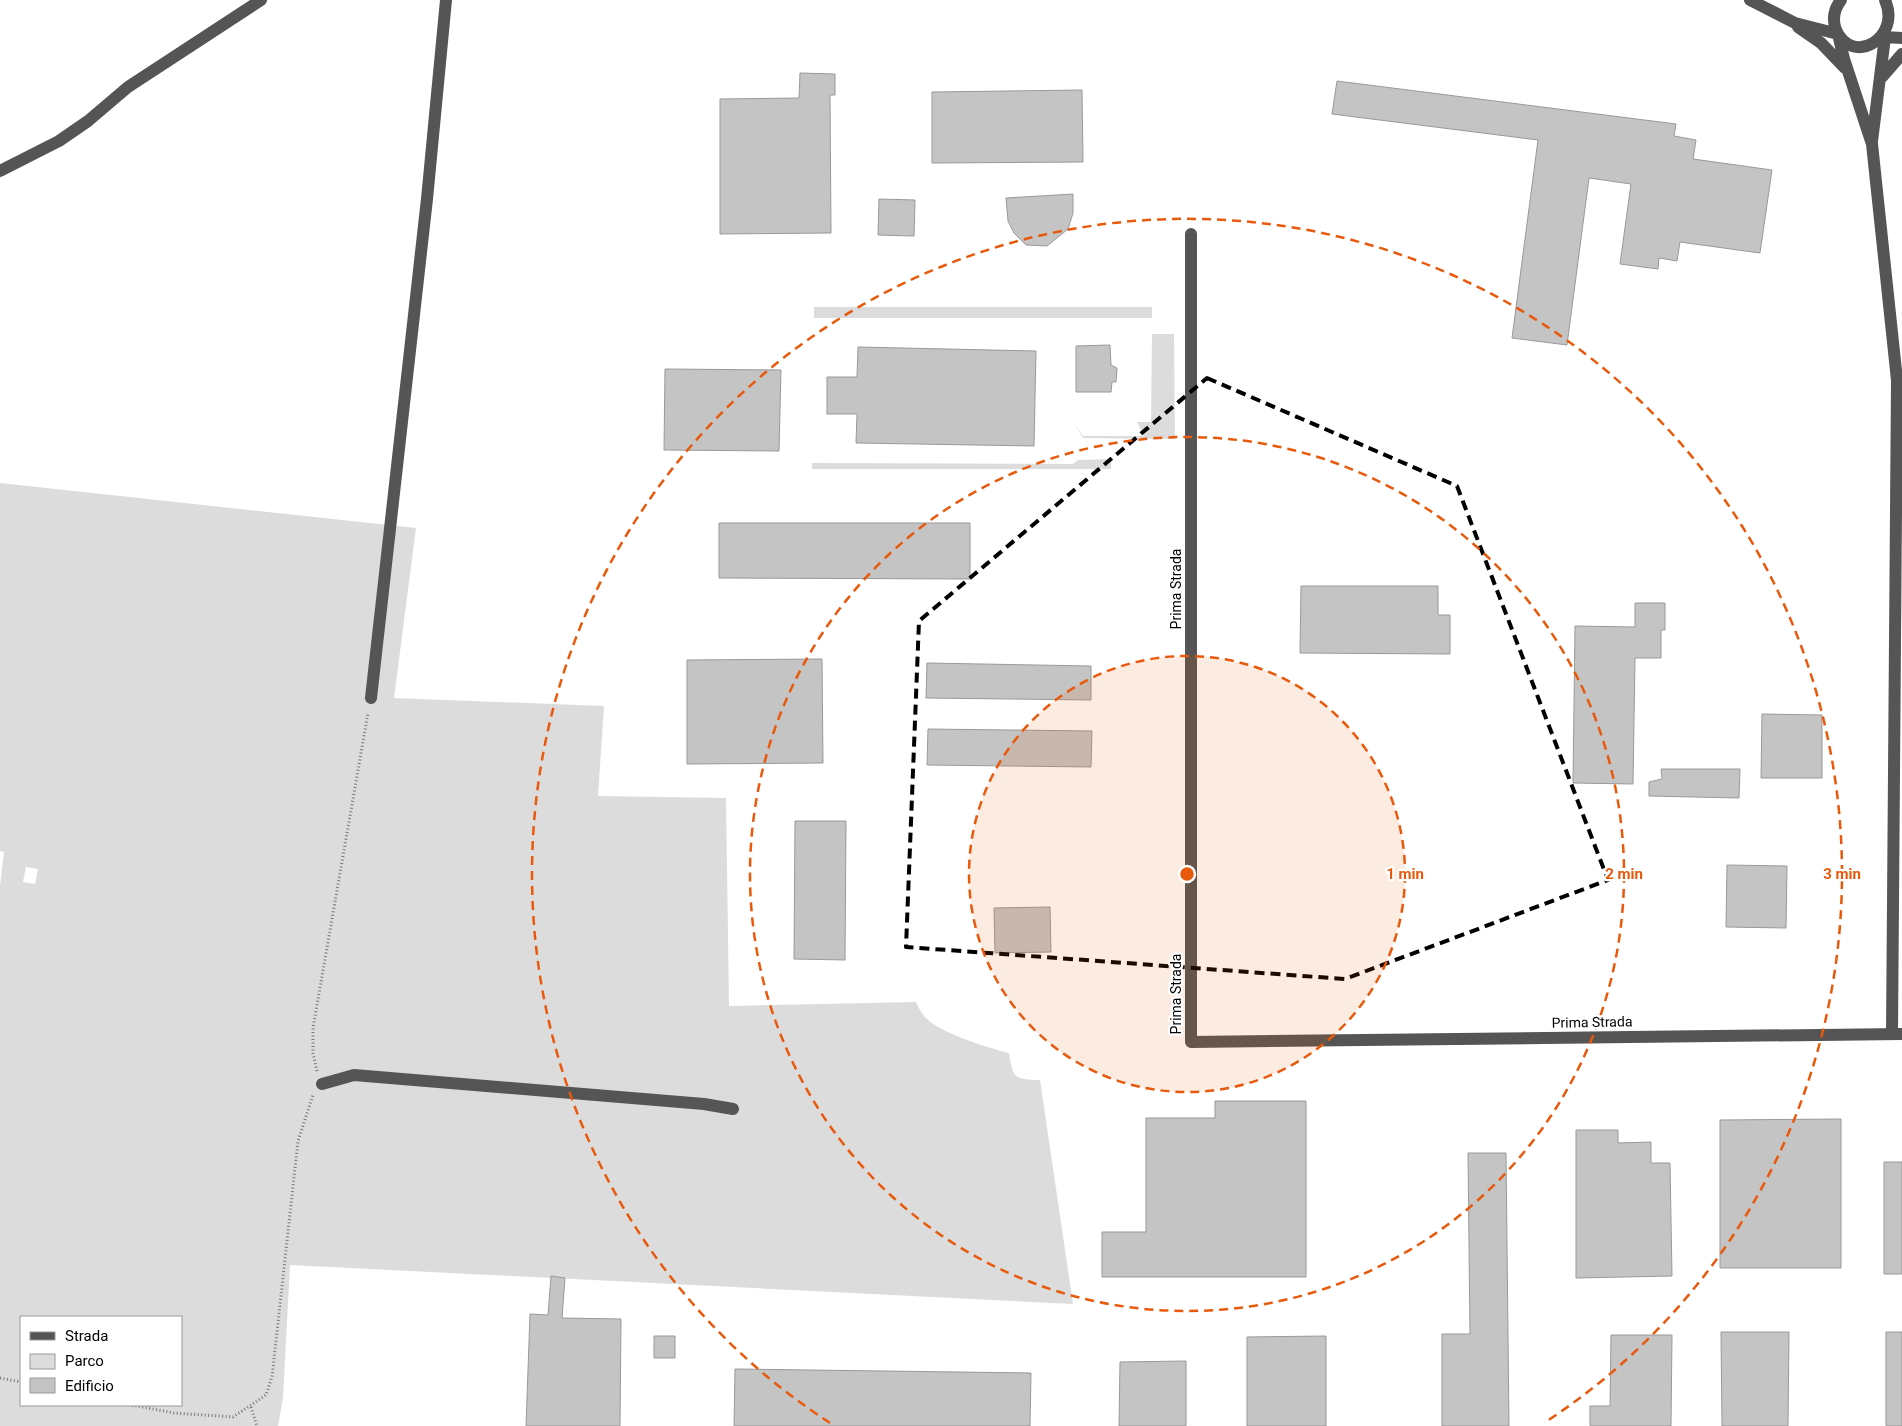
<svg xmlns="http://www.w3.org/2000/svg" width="1902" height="1426" font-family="Roboto,sans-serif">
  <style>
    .green { fill: #dcdcdc; fill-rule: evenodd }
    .building { fill: #c4c4c4; stroke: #999 }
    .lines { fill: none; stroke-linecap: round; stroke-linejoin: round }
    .path { stroke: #777; stroke-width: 3; stroke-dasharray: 1 2.5; stroke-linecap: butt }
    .minor { stroke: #555; stroke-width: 12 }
    .marked { fill: none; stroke: #000; stroke-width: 4; stroke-dasharray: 10 6; stroke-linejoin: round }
    .ring { fill: none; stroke: #e8590c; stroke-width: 2.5; stroke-dasharray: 9 6 }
    .labels { text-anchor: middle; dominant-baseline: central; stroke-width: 4.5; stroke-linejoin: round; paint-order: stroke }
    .street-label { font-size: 14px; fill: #000; stroke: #fff }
    .centre { fill: #e8590c; stroke: #fff; stroke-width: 2.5 }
    .ring-label { font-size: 15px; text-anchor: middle; font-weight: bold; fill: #e8590c; stroke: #fff; stroke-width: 4.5; stroke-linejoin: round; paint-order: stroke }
  </style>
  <rect width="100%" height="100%" fill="#fff"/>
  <path class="green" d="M814 307H1152V318H814Z
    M1152 334H1174L1175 439 1083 438 1074 423 1083 436H1144L1137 422H1151Z
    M1111 459V469H812V463L1073 464 1078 460Z
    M0 483 416 528 394 698 604 706 598 796 726 798 729 1006 916 1002C918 1007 921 1012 924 1016 937 1032 988 1048 1009 1053 1013 1079 1014 1079 1040 1080L1073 1304 290 1265 283 1398 278 1426H0V886L4 852 0 851ZM26 867 38 869 35 884 23 882ZM21 1317H181V1405H21Z"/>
  <path class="building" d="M800 73 835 74V95H830L831 233 720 234V99L799 98Z
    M1337 81 1676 124 1674 136 1696 140 1693 159 1772 170 1760 253 1680 242 1677 261 1659 258 1658 269 1620 264 1631 184 1589 178 1567 345 1512 338 1538 140 1332 114Z
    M1082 90 1083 162 932 163V92Z
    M1073 194V213L1068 229 1047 246 1026 245 1014 233 1008 221 1006 198Z
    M879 199 915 200 914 236 878 235Z
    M1110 345 1111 365 1117 368 1116 382H1112L1111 392H1076V346Z
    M858 347 1036 351 1034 446 856 443 857 414H827V377H857Z
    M665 369 781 370 779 451 664 450Z
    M719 523H970V579L719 578Z
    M1301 586H1438V615H1450V654L1300 653Z
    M1635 603H1665V630H1661V658H1635L1633 784 1573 783 1575 626 1635 627Z
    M822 659 823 763 687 764V660Z
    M927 663 1091 666V700L926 698Z
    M1762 714 1822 715V778H1761Z
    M928 729 1092 731 1091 767 927 765Z
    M1661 769H1740L1739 798 1649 796V782L1662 779Z
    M795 821H846L845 960 794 959Z
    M1727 865 1787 866 1786 928 1726 927Z
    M1050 907 1051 952 995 953 994 908Z
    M1215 1101H1306V1277H1102V1232H1146V1118H1215Z
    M1841 1119V1268H1720V1120Z
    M1576 1130H1618V1143L1651 1142V1163H1670L1672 1276 1576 1278Z
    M1468 1153H1506L1509 1426H1442V1334H1470Z
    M1884 1162H1902V1274H1884Z
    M551 1276 565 1278 562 1318 621 1319 620 1426H526L530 1314 548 1315Z
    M1721 1332H1789L1788 1426H1722Z
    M1886 1332H1902V1426H1886Z
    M1611 1335H1672L1671 1426H1590V1406H1610Z
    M654 1336H675V1358H654Z
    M1326 1336V1426H1247V1337Z
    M1186 1361V1426H1119L1120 1362Z
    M735 1369 1031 1373 1030 1426H734Z"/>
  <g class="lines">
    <path class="path" d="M317 1071 313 1053V1028L368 713
      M0 1378 21 1382
      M132 1405 174 1413 233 1417 266 1395 272 1377 298 1141 313 1095
      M251 1407 257 1426"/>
    <path class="minor" d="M1750 0 1795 23 1838 34 1844 59 1872 144 1897 380 1892 1034
      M1841 0C1834 9 1832 19 1836 30 1852 67 1902 38 1885 0
      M1798 27 1821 43 1845 68
      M1885 37 1902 38
      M1882 77 1902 54
      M1872 141 1885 37
      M0 171 59 141 88 121 128 87 261 0
      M1191 234V1042L1902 1034
      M371 698 427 199 446 0
      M322 1084 354 1075 704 1104 733 1109"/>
  </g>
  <path class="marked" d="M1207 378 1457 486 1608 880 1345 979 906 947 919 621Z"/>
  <circle cx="1187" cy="874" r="218" fill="#e8590c" fill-opacity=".12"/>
  <g class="ring">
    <circle cx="1187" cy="874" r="218"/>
    <circle cx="1187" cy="874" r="437"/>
    <path d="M830 1423A655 655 0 1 1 1544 1423"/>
  </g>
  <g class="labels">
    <g class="street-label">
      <text transform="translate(1176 589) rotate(-90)">Prima Strada</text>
      <text transform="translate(1176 994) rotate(-90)">Prima Strada</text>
      <text transform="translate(1592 1022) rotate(-1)">Prima Strada</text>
    </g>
  </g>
  <circle cx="1187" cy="874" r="8" class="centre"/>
  <g class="ring-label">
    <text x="1405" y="879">1 min</text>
    <text x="1624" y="879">2 min</text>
    <text x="1842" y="879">3 min</text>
  </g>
  <rect x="20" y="1316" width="162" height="90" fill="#ffffff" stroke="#999999"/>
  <rect x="30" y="1332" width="25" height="8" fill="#555555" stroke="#999999"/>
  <text x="65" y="1341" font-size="15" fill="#000000">Strada</text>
  <rect x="30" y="1354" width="25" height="15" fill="#dcdcdc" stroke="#999999"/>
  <text x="65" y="1366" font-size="15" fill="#000000">Parco</text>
  <rect x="30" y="1378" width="25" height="15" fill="#c4c4c4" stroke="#999999"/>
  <text x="65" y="1391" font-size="15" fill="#000000">Edificio</text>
</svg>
